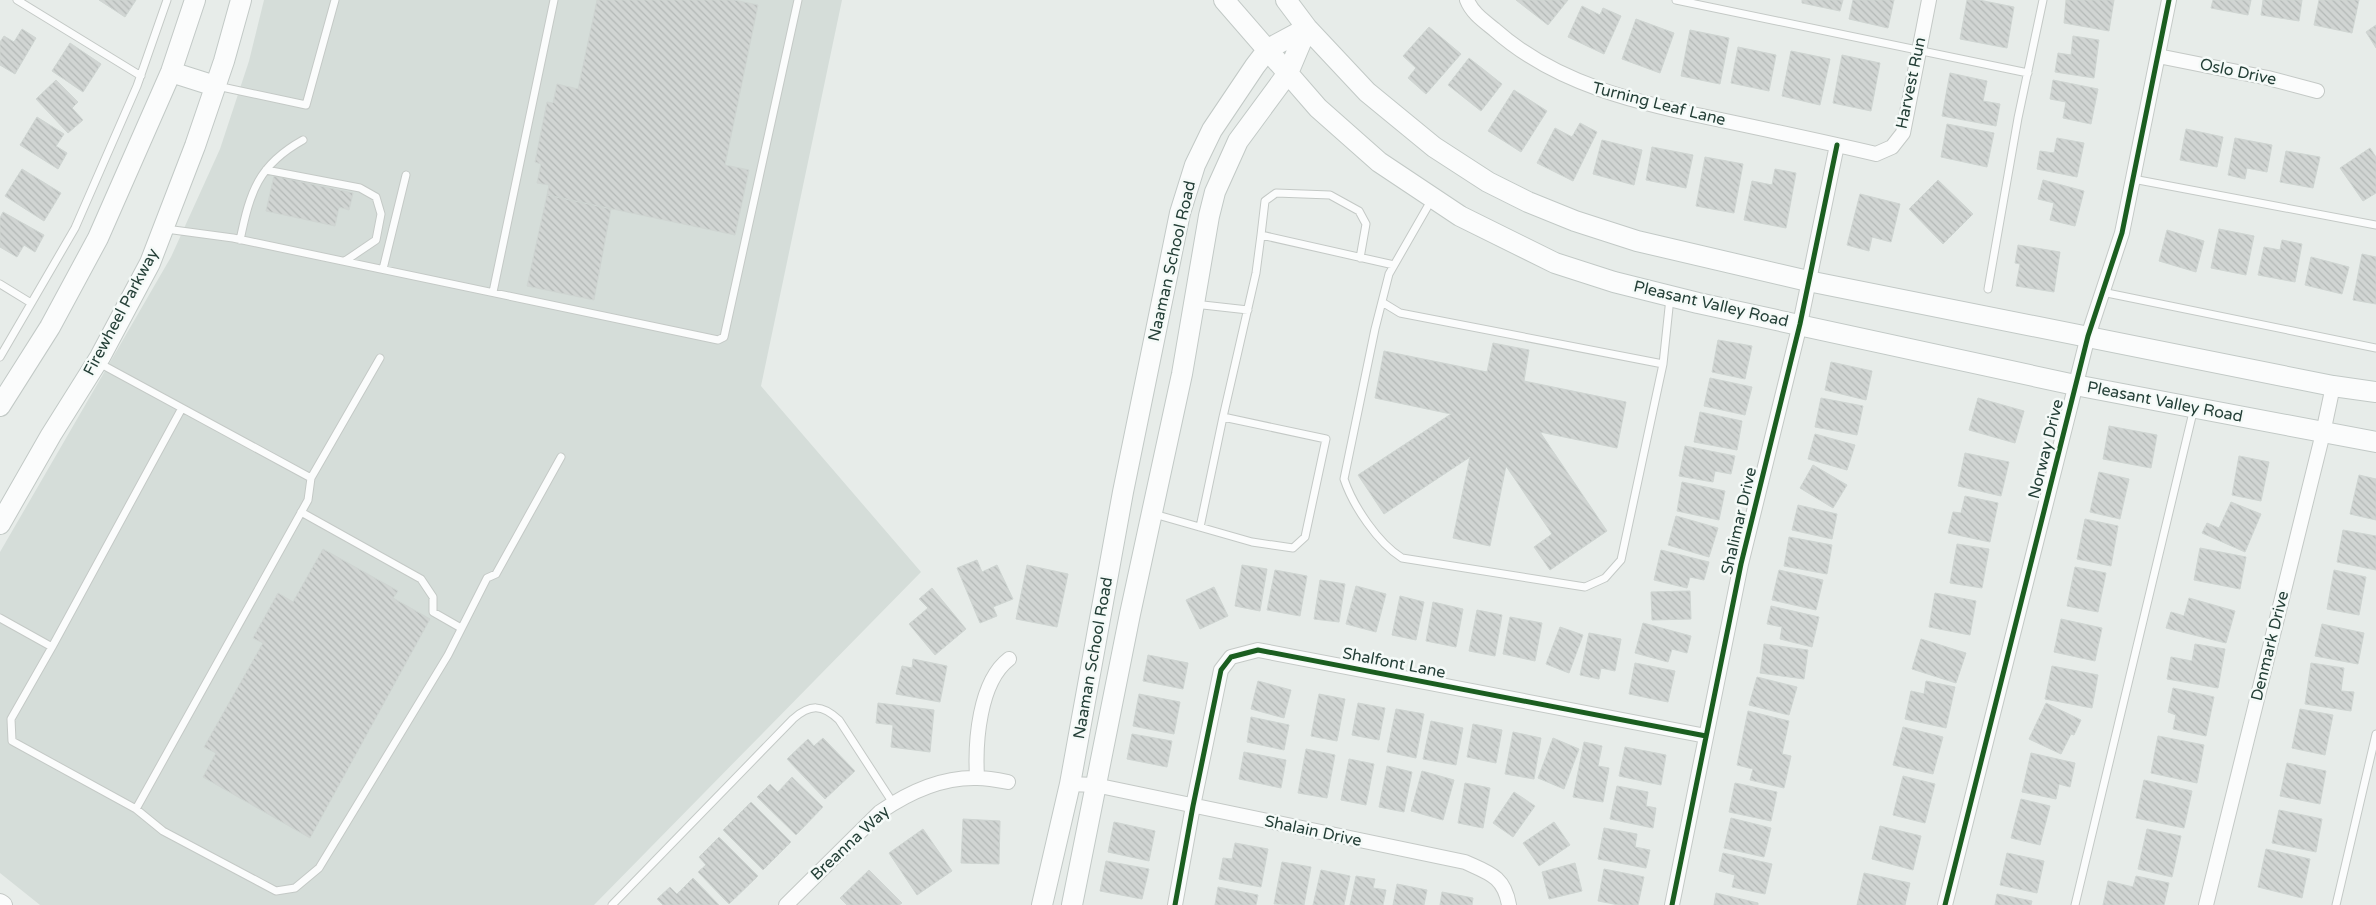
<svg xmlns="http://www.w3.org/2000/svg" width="2376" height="905" font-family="'Varela Round',sans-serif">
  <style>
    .built { fill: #d5ddd9 }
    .building { fill: url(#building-back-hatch); stroke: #cfd5d2 }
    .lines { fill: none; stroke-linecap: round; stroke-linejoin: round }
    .service-casing { stroke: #c4c9c6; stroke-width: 9 }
    .minor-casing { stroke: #c4c9c6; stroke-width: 16 }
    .tertiary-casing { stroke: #c4c9c6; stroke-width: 20 }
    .secondary-casing { stroke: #c2c9c6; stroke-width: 22 }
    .service { stroke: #fbfcfc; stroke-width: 7 }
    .minor { stroke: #fbfcfc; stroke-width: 14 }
    .tertiary { stroke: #fbfcfc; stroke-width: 18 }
    .secondary { stroke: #fbfcfc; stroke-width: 20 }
    .cycleway-casing { stroke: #f5faf8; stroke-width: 8 }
    .cycleway { stroke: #1b5e20; stroke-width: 5 }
    .labels { text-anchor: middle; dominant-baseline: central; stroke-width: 5; stroke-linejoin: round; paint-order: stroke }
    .street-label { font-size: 16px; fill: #243f37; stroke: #f5faf8 }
  </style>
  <defs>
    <pattern id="building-back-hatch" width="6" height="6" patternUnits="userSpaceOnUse" patternTransform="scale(1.25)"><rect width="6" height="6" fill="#d1d5d3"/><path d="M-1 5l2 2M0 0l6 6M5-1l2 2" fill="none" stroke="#b3b8b6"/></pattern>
  </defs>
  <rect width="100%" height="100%" fill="#e7ece9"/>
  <path class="built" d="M264 0H842L761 386 921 572 594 905H40L0 873V552L171 257 220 149 249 61Z"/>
  <path class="building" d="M99 0H136L125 17Z
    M597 0H734L758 5 725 165 749 170 735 235 547 195 549 185 537 183 541 164 535 162 547 102 553 103 557 84 578 89Z
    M1516 0H1568L1548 25Z
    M1802 0H1843L1840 11 1802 3Z
    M1853 0H1894L1888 28 1849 19Z
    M1967 0H1979L2014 7 2007 48 1960 39Z
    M2066 0H2114L2109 31 2064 23Z
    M2213 0H2251L2248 15 2211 8Z
    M2263 0H2302L2299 21 2261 15Z
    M2319 0H2359L2352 33 2314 25Z
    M1582 6 1600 15 1603 8 1621 16 1604 54 1568 37Z
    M1636 19 1674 33 1660 73 1622 59Z
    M2376 25V48L2366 32Z
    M1429 27 1461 54 1426 94 1408 78 1416 68 1403 56Z
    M22 29 36 38 15 74 0 65V42L4 36 14 42Z
    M1690 30 1729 38 1720 84 1681 76Z
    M2073 36 2099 40 2094 78 2055 72 2058 53 2071 55Z
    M70 43 101 64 83 92 52 71Z
    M1738 47 1776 55 1769 91 1731 83Z
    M1791 51 1830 59 1820 105 1782 96Z
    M1842 55 1880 63 1871 111 1833 103Z
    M1469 58 1502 84 1481 111 1448 85Z
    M1950 73 1987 81 1983 101 2000 104 1996 126 1942 116Z
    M56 80 78 102 72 108 83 120 68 133 36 99Z
    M2053 80 2098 89 2091 124 2063 118 2066 102 2050 99Z
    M1514 90 1547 111 1521 152 1488 131Z
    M37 117 64 134 56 146 67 153 58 169 20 145Z
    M1580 123 1597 132 1573 181 1537 163 1555 128 1572 137Z
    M1947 124 1994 133 1987 167 1941 157Z
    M2186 129 2223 137 2217 167 2180 160Z
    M2057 138 2084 143 2077 177 2037 169 2040 151 2054 153Z
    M2235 138 2272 145 2267 172 2247 168 2245 179 2228 175Z
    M1602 140 1642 150 1634 185 1593 174Z
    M1652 147 1693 155 1686 188 1646 180Z
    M2370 148 2376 157V193L2363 201 2340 168Z
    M2286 151 2320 157 2313 188 2280 182Z
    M1705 157 1743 164 1734 213 1696 206Z
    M22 169 61 193 44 221 5 196Z
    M1775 169 1796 173 1786 228 1744 220 1752 181 1772 185Z
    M274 176 353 193 349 210 339 207 335 226 266 211Z
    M1938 180 1973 214 1943 244 1909 209Z
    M2043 180 2084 191 2075 226 2050 220 2054 203 2038 199Z
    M1860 194 1900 204 1891 242 1872 237 1869 251 1847 245Z
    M547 195 611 209 594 300 527 286Z
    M3 212 44 235 35 252 24 245 17 257 0 247V218Z
    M2219 229 2254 236 2246 275 2211 268Z
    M2167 230 2204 241 2196 272 2159 261Z
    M2282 240 2302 244 2295 282 2258 275 2264 247 2280 250Z
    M2018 245 2060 252 2054 292 2016 286 2020 264 2015 263Z
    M2362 254 2376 257V304L2353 300Z
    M2311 257 2349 267 2342 294 2305 285Z
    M1718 340 1752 346 1745 379 1712 372Z
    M1493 343 1529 350 1524 381 1626 402 1617 448 1540 432 1607 531 1550 570 1534 547 1552 534 1506 466 1490 546 1453 538 1470 457 1384 514 1358 475 1451 414 1375 398 1384 351 1487 372Z
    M1831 362 1872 371 1866 400 1825 390Z
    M1710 378 1752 387 1745 415 1704 406Z
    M1821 398 1863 406 1857 435 1815 427Z
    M1978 398 2024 411 2015 443 1969 430Z
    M1700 412 1742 421 1737 450 1694 442Z
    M2109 426 2157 435 2151 468 2103 459Z
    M1815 434 1855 445 1847 470 1808 459Z
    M1685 446 1735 456 1731 474 1715 471 1713 482 1679 476Z
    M1965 453 2009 462 2001 496 1958 486Z
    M2239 456 2269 462 2261 501 2232 495Z
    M1813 465 1847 485 1833 508 1800 488Z
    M2099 472 2129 479 2120 519 2090 512Z
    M2359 475 2376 479V520L2350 514Z
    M1682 482 1725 491 1719 520 1677 511Z
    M1965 496 1998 503 1990 542 1948 533 1953 512 1961 513Z
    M2231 502 2261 514 2245 552 2202 533 2207 523 2219 528Z
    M1798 505 1837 514 1832 539 1792 530Z
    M1676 516 1718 528 1709 557 1668 545Z
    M2085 519 2118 526 2111 566 2077 559Z
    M2343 530 2376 536V570L2337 562Z
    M1789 537 1832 545 1827 574 1784 566Z
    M1957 544 1989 549 1982 588 1950 583Z
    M2200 548 2246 557 2240 589 2194 580Z
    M323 549 398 591 393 598 430 619 310 838 203 777 216 753 204 747 263 643 253 638 278 593 293 602Z
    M1661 550 1709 562 1704 580 1690 577 1687 588 1654 580Z
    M977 560 982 572 997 565 1013 599 993 607 997 616 980 623 957 568Z
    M1027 565 1068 574 1057 627 1016 619Z
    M1242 565 1267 569 1260 611 1235 606Z
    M2075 567 2106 573 2098 612 2067 606Z
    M1275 570 1307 576 1300 616 1267 610Z
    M1779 570 1823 580 1816 610 1772 600Z
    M2334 570 2366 577 2359 615 2327 609Z
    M1320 580 1345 584 1339 622 1314 619Z
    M1356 586 1386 594 1376 632 1346 624Z
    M1214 587 1228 616 1200 629 1186 600Z
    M932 588 966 629 935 655 909 624 928 608 919 599Z
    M1690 591 1691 619 1652 620 1651 592Z
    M1935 593 1976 601 1970 635 1929 627Z
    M1400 596 1424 602 1416 640 1392 635Z
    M2189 598 2235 611 2226 643 2166 628 2171 612 2184 616Z
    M1433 602 1463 609 1456 647 1426 641Z
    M1771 606 1819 617 1812 647 1780 639 1782 627 1767 624Z
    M1477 610 1502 615 1495 656 1469 651Z
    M1510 617 1542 623 1535 661 1503 654Z
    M2061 619 2102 628 2095 661 2054 652Z
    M1643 623 1691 636 1687 653 1672 649 1668 662 1635 653Z
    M2322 624 2364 633 2358 664 2315 656Z
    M1560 627 1583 635 1569 673 1546 664Z
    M1589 633 1621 639 1615 671 1601 668 1599 679 1580 675Z
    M1921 639 1966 653 1956 683 1912 669Z
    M1764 644 1808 650 1804 679 1760 673Z
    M2195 644 2225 649 2218 688 2167 679 2171 657 2192 661Z
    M1148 655 1188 663 1183 689 1143 681Z
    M913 659 947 666 940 702 896 694 902 666 912 668Z
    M1635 663 1675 671 1668 702 1629 694Z
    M2311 663 2344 668 2341 691 2354 692 2351 711 2305 704Z
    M2052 666 2098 675 2092 708 2045 699Z
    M1757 677 1797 687 1789 715 1749 705Z
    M1258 681 1291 690 1284 718 1251 709Z
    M1926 681 1955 687 1946 728 1905 719 1911 691 1924 694Z
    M2173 688 2214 697 2206 736 2173 729 2176 715 2168 712Z
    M1139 694 1180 702 1174 734 1133 726Z
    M1319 694 1345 699 1337 741 1311 736Z
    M878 703 934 710 930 752 891 747 893 725 876 723Z
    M1358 703 1385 708 1379 740 1352 735Z
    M2046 703 2081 720 2074 735 2071 734 2061 754 2029 739Z
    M1396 709 1424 714 1416 758 1387 752Z
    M2300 709 2333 715 2325 755 2292 748Z
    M1748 711 1789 721 1782 754 1791 756 1784 788 1750 780 1753 769 1737 765Z
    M1251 717 1289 725 1284 750 1247 742Z
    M1431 721 1463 728 1456 765 1423 759Z
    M1473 724 1502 730 1496 763 1467 757Z
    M1903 727 1943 737 1933 774 1893 765Z
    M1513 732 1541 738 1534 779 1505 774Z
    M1132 734 1172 741 1167 767 1127 759Z
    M2158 736 2204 745 2197 783 2151 773Z
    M823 738 855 771 825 799 787 759 808 739 814 746Z
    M1553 738 1579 749 1564 789 1538 778Z
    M1584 742 1602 746 1598 766 1609 768 1603 802 1573 797Z
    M1625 747 1666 755 1661 785 1619 776Z
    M1306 749 1335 755 1327 798 1298 793Z
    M1244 752 1286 760 1281 788 1239 779Z
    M2031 753 2075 763 2070 787 2059 784 2056 799 2022 792Z
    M1349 759 1374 764 1366 805 1341 800Z
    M2287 763 2326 771 2320 804 2280 796Z
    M1387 766 1412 772 1404 812 1379 807Z
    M1422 771 1454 780 1443 820 1411 811Z
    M1903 776 1935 784 1925 823 1893 815Z
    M792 777 823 807 796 835 757 797 770 784 778 792Z
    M2144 780 2192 791 2184 828 2136 818Z
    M1465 783 1490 788 1483 828 1458 823Z
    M1735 783 1777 792 1771 821 1729 812Z
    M1617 786 1648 792 1646 806 1656 808 1653 828 1610 819Z
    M1514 792 1535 806 1513 837 1493 823Z
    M2021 799 2050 806 2040 845 2011 838Z
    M751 802 791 842 763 870 723 830Z
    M2279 810 2322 819 2316 852 2272 843Z
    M1731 818 1771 828 1764 857 1724 848Z
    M963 819 1000 821 999 864 961 863Z
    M1114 822 1155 831 1149 861 1108 852Z
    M1554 822 1570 845 1539 866 1523 843Z
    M1880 826 1921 836 1913 870 1872 859Z
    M1604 828 1637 834 1635 847 1650 850 1646 868 1598 859Z
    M923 829 952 871 917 895 889 853Z
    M2147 829 2181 836 2172 877 2138 869Z
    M719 837 758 876 729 904 698 872 706 865 699 857Z
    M1235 843 1268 849 1261 887 1219 879 1223 858 1232 859Z
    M2266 849 2310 859 2302 898 2258 887Z
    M1723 853 1772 864 1765 894 1732 887 1735 875 1719 871Z
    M2007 853 2044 861 2037 893 2000 885Z
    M1106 861 1149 869 1142 899 1100 891Z
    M1282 862 1311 867 1304 905 1274 904Z
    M1575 863 1582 891 1549 899 1542 872Z
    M1604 869 1644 877 1638 905H1619L1598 901Z
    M869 870 902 903 899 905H847L840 898Z
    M1321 870 1350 876 1344 905H1313Z
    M1864 873 1910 883 1905 905H1857Z
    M1356 876 1375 879 1373 888 1386 890 1383 905H1350Z
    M2136 876 2169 883 2164 905H2103L2108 881 2133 887Z
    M693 878 719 905H663L657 899 670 887 677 894Z
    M1397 884 1427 890 1424 905H1393Z
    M1218 887 1258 895 1256 905H1215Z
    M1442 892 1473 898 1472 905H1440Z
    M1716 893 1758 903V905H1714Z
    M1997 894 2032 901 2031 905H1995Z"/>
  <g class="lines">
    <defs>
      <path id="service" d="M17 0 141 76
        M1676 0 2028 73
        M217 86 306 105 335 0
        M266 170 360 188 376 197 381 214 376 240 345 261
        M2133 179 2376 225
        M1432 199 1389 274 1375 329 1344 479C1353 506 1378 543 1402 558L1585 587 1605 578 1621 560 1663 364 1670 298
        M166 229 233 238 718 340 724 337 798 0
        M1261 235 1265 201 1276 193 1330 195 1359 211 1366 224 1360 258
        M240 240C250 192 258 165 303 140
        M383 269 406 175
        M0 284 31 303
        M1988 289 2018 118 2043 0
        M493 292 554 0
        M2102 292 2376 348
        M1382 302 1400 313 1663 364
        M1194 304 1248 310
        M0 357 75 228 137 86 167 0
        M311 478 380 358
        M301 512 421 579 433 597V612L461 628
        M1154 514 1252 542 1293 548 1305 537 1326 439 1223 417 1256 273 1261 235 1394 265
        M1200 527 1223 417
        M0 618 52 647 11 719 12 741 136 809 308 500 311 478 99 363
        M52 647 182 408
        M136 809 163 831 276 891 295 888 319 868 448 655 487 578 496 574 561 457
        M612 905 793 719C810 704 822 704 839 720L893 803
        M2075 905 2194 408
        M2336 905 2376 734"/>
      <path id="minor" d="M1467 0C1472 13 1484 21 1495 30 1558 86 1640 103 1721 120 1773 131 1825 142 1876 154L1892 147 1903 133 1929 0
        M2158 56 2268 78 2317 91
        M977 777C975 742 979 682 1009 659
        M1070 784 1095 785 1465 862C1489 873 1504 876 1509 905
        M786 905 880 812C909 792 942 777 977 778 987 778 998 780 1008 782
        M1175 905 1193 806 1221 670 1231 657 1258 650 1706 736
        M1672 905 1741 564 1800 324 1837 145
        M1945 905 2088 336 2122 233 2169 0
        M2206 905 2323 433 2333 386"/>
      <path id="tertiary" d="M0 903 3 905"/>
      <path id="secondary" d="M1224 0 1318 108 1379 162 1460 216 1555 263 1614 282 1698 303 2075 385 2376 442
        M1286 0 1307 28 1367 92 1434 147 1488 182 1528 202 1575 221 1637 241 1808 281 2333 386 2376 392
        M171 72 215 86
        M0 406 50 327 98 238 171 72 195 0
        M0 524 51 435 100 357 150 263 195 146 224 61 241 0
        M1042 905 1070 784 1123 492 1180 213 1195 165 1212 130 1255 66 1268 49 1307 28
        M1072 905 1130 614 1182 374 1209 216 1215 192 1238 141 1288 73 1307 28"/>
    </defs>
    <use href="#service" class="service-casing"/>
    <use href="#minor" class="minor-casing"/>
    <use href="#tertiary" class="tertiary-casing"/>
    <use href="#secondary" class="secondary-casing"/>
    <use href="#service" class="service"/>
    <use href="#minor" class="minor"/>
    <use href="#tertiary" class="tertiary"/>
    <use href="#secondary" class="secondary"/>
    <defs>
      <path id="cycleway" d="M1175 905 1193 806 1221 670 1231 657 1258 650 1706 736
        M1672 905 1741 564 1800 324 1837 145
        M1945 905 2088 336 2122 233 2169 0"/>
    </defs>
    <use href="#cycleway" class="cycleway-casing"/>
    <use href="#cycleway" class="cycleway"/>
  </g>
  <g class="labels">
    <g class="street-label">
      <text transform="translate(2238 72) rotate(12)">Oslo Drive</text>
      <text transform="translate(1911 83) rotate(-78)">Harvest Run</text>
      <text transform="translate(1659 104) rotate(14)">Turning Leaf Lane</text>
      <text transform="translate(1172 261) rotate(-77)">Naaman School Road</text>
      <text transform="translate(1711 304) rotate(13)">Pleasant Valley Road</text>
      <text transform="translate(121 312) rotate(-62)">Firewheel Parkway</text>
      <text transform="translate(2165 402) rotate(11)">Pleasant Valley Road</text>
      <text transform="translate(2046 449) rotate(-76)">Norway Drive</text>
      <text transform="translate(1739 521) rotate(-77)">Shalimar Drive</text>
      <text transform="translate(2270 646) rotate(-76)">Denmark Drive</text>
      <text transform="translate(1093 658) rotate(-80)">Naaman School Road</text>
      <text transform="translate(1394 663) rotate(11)">Shalfont Lane</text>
      <text transform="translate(1313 831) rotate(12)">Shalain Drive</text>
      <text transform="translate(850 843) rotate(-43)">Breanna Way</text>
    </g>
  </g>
</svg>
